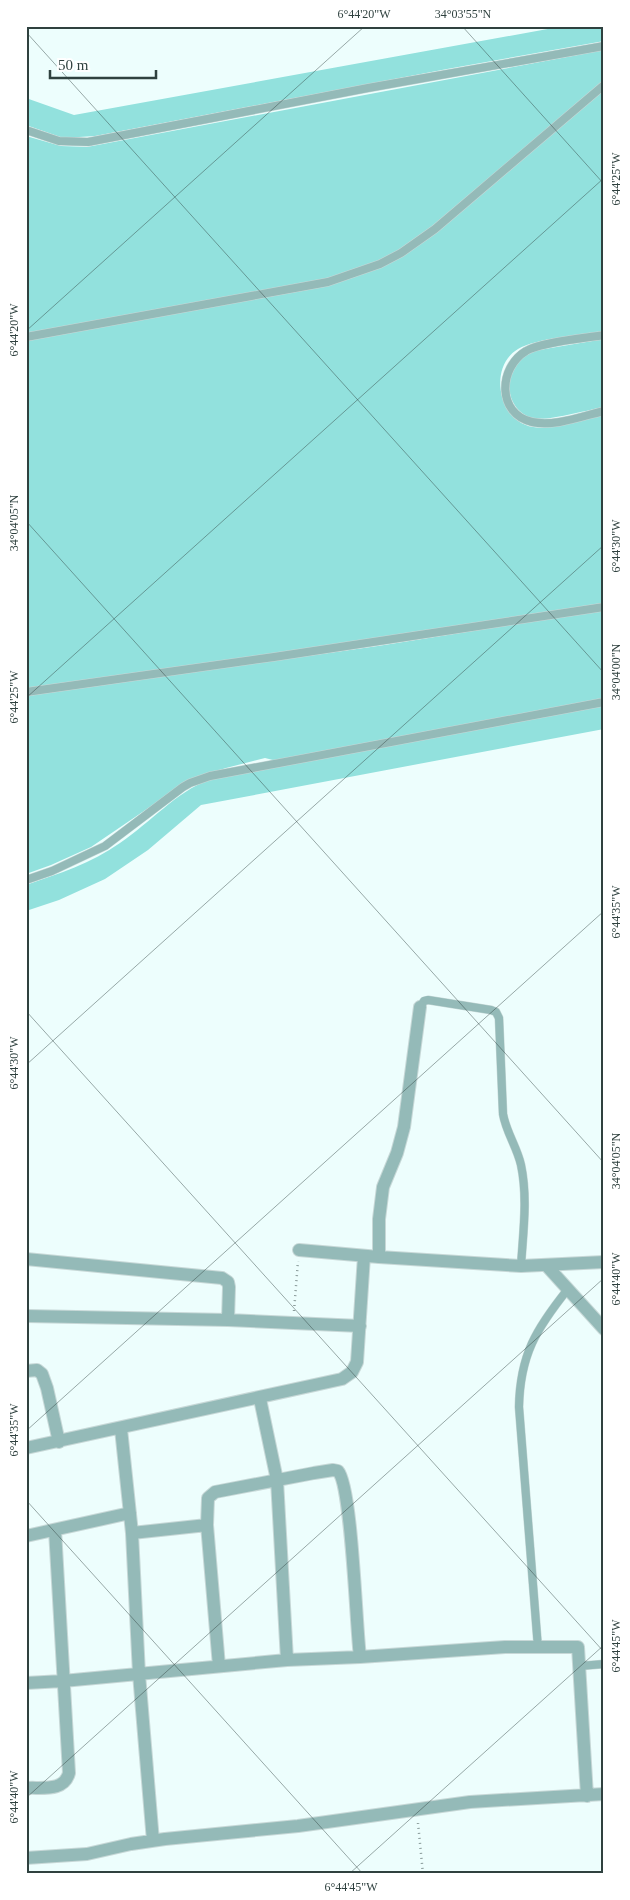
<svg xmlns="http://www.w3.org/2000/svg" width="630" height="1900" font-family="'Times New Roman',serif">
  <style>
    .green { fill: #92e1dd }
    .lines { fill: none; stroke-linecap: round; stroke-linejoin: round }
    .service-casing { stroke: #c7d8d7; stroke-width: 9 }
    .minor-casing { stroke: #c7d8d7; stroke-width: 14 }
    .path { stroke: #8a9b9a; stroke-width: 2.5; stroke-dasharray: 1 4; stroke-linecap: butt }
    .service { stroke: #94bab8; stroke-width: 8 }
    .minor { stroke: #94bab8; stroke-width: 12 }
    .ticks { fill: none; stroke: #2f413f; stroke-width: 1; stroke-opacity: 0.45 }
    .neatline { fill: none; stroke: #2f413f; stroke-width: 2 }
    .ticks-label { font-size: 12px; text-anchor: middle; fill: #2f413f }
  </style>
  <rect width="100%" height="100%" fill="#edfefd"/>
  <path class="green" d="M564 26H604V41L447 69 95 136 63 138 26 125V98L74 115Z
    M604 50V81L433 227 401 250 378 261 327 279 26 334V136L61 146 87 147Z
    M604 89V332C581 335 537 338 518 349 488 367 498 421 533 427 553 430 584 419 604 415V603L273 654 26 688V341L328 286 380 268 403 255Z
    M604 339V407C587 410 546 422 532 418 506 410 502 375 521 358 527 354 532 352 539 350Z
    M604 610V700L277 761 265 758 226 768 191 779 91 847 51 865 26 874V696L378 646Z
    M604 706V729L201 805 148 850 105 879 59 900 26 911V885C58 874 92 863 120 843 151 822 175 793 210 779Z"/>
  <g class="lines">
    <defs>
      <path id="service" d="M26 130 59 141 88 142 368 88 604 46
        M604 335C586 338 540 342 526 351 498 368 497 414 532 422 555 427 582 416 604 411
        M26 337 328 282 380 264 401 253 435 229 604 85
        M26 692 274 657 604 607
        M26 880 52 871 105 846 183 787 190 783 210 776 604 702
        M420 1007 424 1001 428 1000 491 1010 496 1012 499 1018 503 1114C506 1132 517 1147 521 1165 528 1198 523 1233 521 1266
        M538 1648 519 1407C520 1355 536 1329 568 1289
        M580 1666 604 1664"/>
      <path id="minor" d="M299 1250 379 1257 521 1266 604 1262
        M379 1257V1219L383 1187 397 1153 404 1127 420 1007
        M26 1259 222 1278 228 1282 229 1287 228 1320
        M546 1265 604 1329
        M26 1316 228 1320 360 1326
        M26 1371 37 1370 42 1374 47 1388 59 1442
        M260 1399 277 1480 287 1660
        M121 1429 132 1533 139 1674 153 1841
        M26 1448 342 1379 352 1372 357 1362 364 1256
        M132 1533 207 1525
        M26 1536 130 1513
        M360 1657 505 1647H578L587 1796
        M26 1683 63 1681 287 1660 360 1657C356 1627 352 1486 338 1471L333 1470 314 1473 215 1492 208 1498 207 1525 219 1666
        M26 1788C42 1787 64 1792 69 1773L55 1530
        M26 1858 87 1854 131 1844 165 1839 298 1826 470 1802 604 1794"/>
    </defs>
    <use href="#service" class="service-casing"/>
    <use href="#minor" class="minor-casing"/>
    <path class="path" d="M294 1311 298 1261
      M418 1823 423 1874"/>
    <use href="#service" class="service"/>
    <use href="#minor" class="minor"/>
  </g>
  <path class="ticks" d="M462 26 604 184M26 32 604 673M26 331 365 26M26 521 604 1163M26 698 604 178M26 1011 604 1652M26 1065 604 545M26 1431 604 911M26 1500 363 1874M26 1798 604 1278M349 1874 604 1645"/>
  <rect width="630" height="1900" fill="none" stroke="#ffffff" stroke-width="55"/>
  <path d="M50 70v8h106v-8" fill="none" stroke="#2f413f" stroke-width="2.5"/>
  <text x="58" y="70" font-size="15" fill="#2f413f" stroke="#ffffff" stroke-width="4" paint-order="stroke">50 m</text>
  <rect x="28" y="28" width="574" height="1844" class="neatline"/>
  <g class="ticks-label">
    <text x="364" y="18">6°44'20"W</text>
    <text x="463" y="18">34°03'55"N</text>
    <text transform="translate(616 179) rotate(-90)" y="4">6°44'25"W</text>
    <text transform="translate(14 330) rotate(-90)" y="4">6°44'20"W</text>
    <text transform="translate(14 523) rotate(-90)" y="4">34°04'05"N</text>
    <text transform="translate(616 546) rotate(-90)" y="4">6°44'30"W</text>
    <text transform="translate(616 672) rotate(-90)" y="4">34°04'00"N</text>
    <text transform="translate(14 697) rotate(-90)" y="4">6°44'25"W</text>
    <text transform="translate(616 912) rotate(-90)" y="4">6°44'35"W</text>
    <text transform="translate(14 1063) rotate(-90)" y="4">6°44'30"W</text>
    <text transform="translate(616 1161) rotate(-90)" y="4">34°04'05"N</text>
    <text transform="translate(616 1279) rotate(-90)" y="4">6°44'40"W</text>
    <text transform="translate(14 1430) rotate(-90)" y="4">6°44'35"W</text>
    <text transform="translate(616 1646) rotate(-90)" y="4">6°44'45"W</text>
    <text transform="translate(14 1797) rotate(-90)" y="4">6°44'40"W</text>
    <text x="351" y="1891">6°44'45"W</text>
  </g>
</svg>
